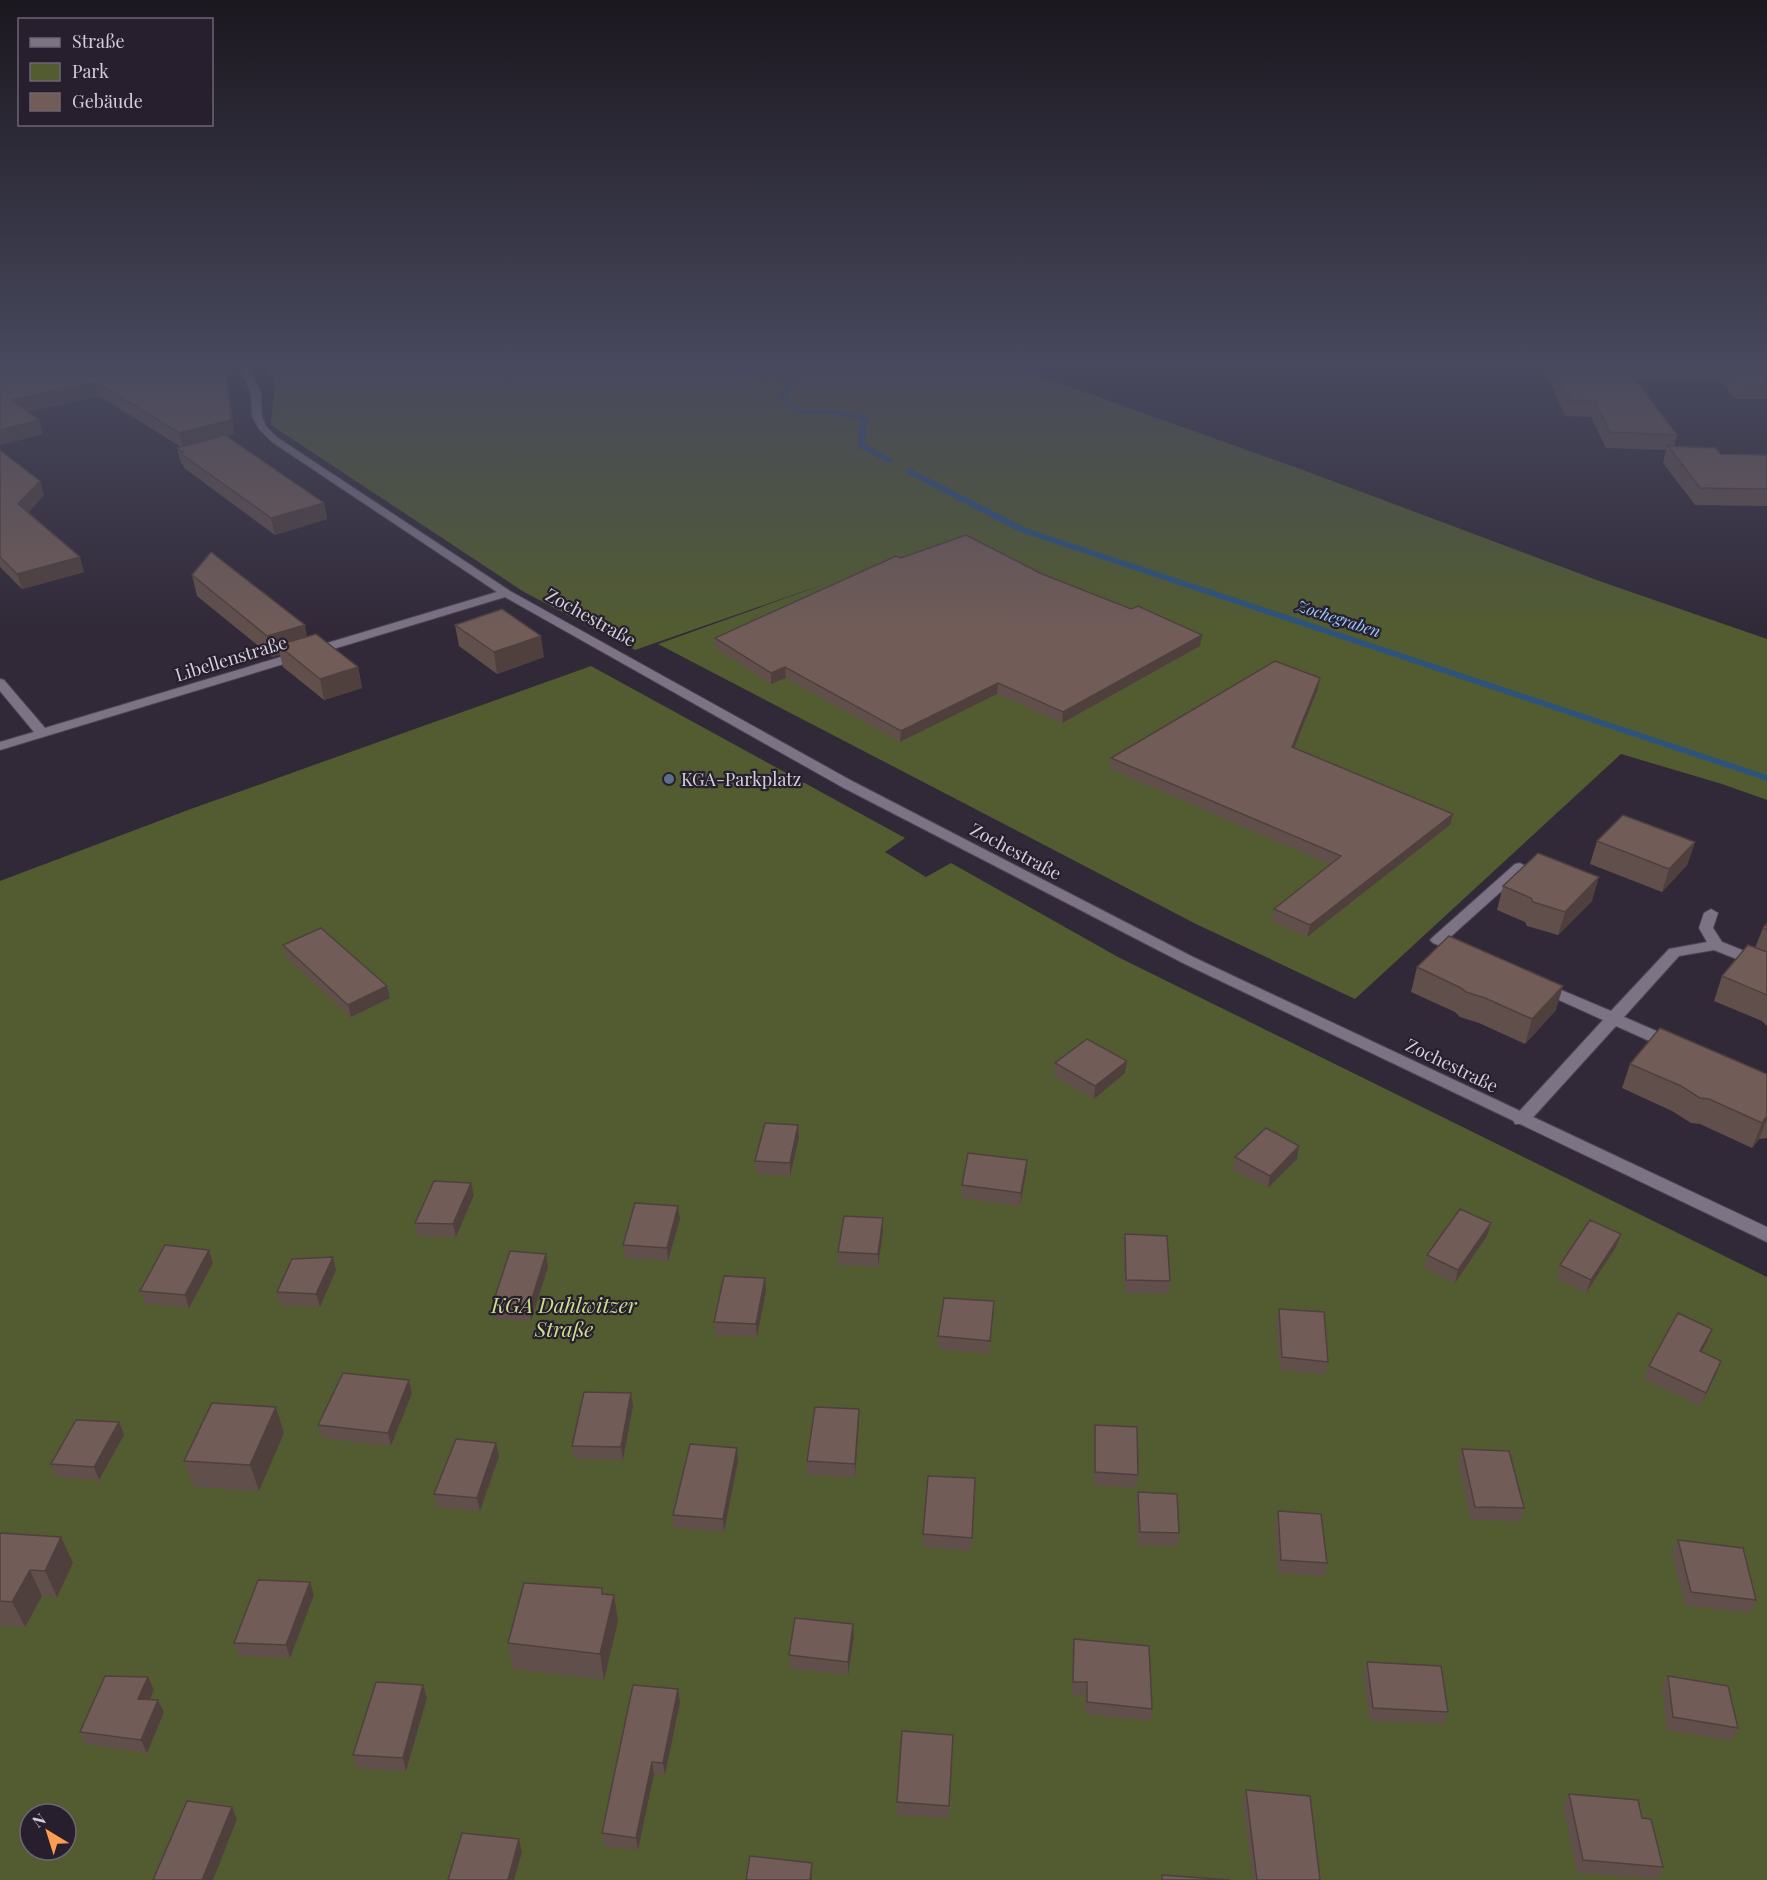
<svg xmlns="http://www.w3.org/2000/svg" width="1767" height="1880" font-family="'Playfair Display',serif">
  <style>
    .green { fill: #525c30; fill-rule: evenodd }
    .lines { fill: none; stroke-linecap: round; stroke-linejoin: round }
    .stream { fill: #2d537c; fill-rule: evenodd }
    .service-casing { stroke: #4d4753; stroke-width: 2 }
    .minor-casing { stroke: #4d4753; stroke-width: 2 }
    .service { fill: #7c7385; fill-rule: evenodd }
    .minor { fill: #7c7385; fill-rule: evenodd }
    .wall { fill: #614f4c }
    .shaded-wall { fill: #4f403e }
    .building { fill: #715c58; stroke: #4f403e; stroke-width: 1.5 }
    .service-dot { fill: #5c6f8a; stroke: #271f2e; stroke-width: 2 }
    .labels { text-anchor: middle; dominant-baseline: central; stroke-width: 4.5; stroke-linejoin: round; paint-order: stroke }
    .far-water-label { font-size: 16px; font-style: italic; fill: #98c7fb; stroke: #271f2e }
    .street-label { font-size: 18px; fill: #d4cfd9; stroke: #271f2e }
    .poi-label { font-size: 18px; fill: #d4cfd9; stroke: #271f2e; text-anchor: start }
    .near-park-label { font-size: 21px; font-style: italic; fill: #ccdf8a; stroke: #271f2e }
  </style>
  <rect width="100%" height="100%" fill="#312938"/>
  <path class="green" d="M262 368H1017L1303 470 1605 583 1767 639V800L1722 784 1621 754 1355 999 1196 924 658 644 836 580 635 650 524 592 271 425 275 380Z
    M591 666 905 838 885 852 926 877 951 863 1118 957 1767 1277V1880H0V881L188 810ZM30 1814H66V1850H30Z"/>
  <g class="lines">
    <path class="stream" d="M724 368H760L783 373 795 385 785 399 804 410H833L867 416 865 444 895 461 888 463 858 447 860 419 833 414H803L777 400 787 385 781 377Z
      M906 469H912L1026 528 1767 775V781L1020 532 906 473Z"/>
    <defs>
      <path id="service" d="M1520 863 1527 867 1525 870 1448 939 1465 946 1468 949 1465 952H1455L1433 943 1430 940 1433 937 1515 864Z
        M1711 909 1718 913 1713 928 1722 942 1767 960V971L1714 950 1679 956 1624 1017 1677 1040 1679 1044 1677 1048H1665L1616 1026 1527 1124H1515L1513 1120 1515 1116 1603 1020 1537 990 1534 987 1537 984H1547L1611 1011 1669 949 1707 942 1699 928 1704 913Z"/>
      <path id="minor" d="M240 368H249L261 393 262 416 266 426 278 438 510 591 852 781 1193 957 1767 1227V1242L1183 963 842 787 505 597 0 750V742L34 732 0 691V679L4 680 45 728 497 592 272 442 259 429 252 416 251 393Z"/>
    </defs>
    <use href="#service" class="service-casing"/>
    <use href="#minor" class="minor-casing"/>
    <use href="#service" class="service"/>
    <use href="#minor" class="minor"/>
  </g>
  <path class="wall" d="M0 368 197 375 226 372 229 386 234 434 226 436 324 503 327 519 275 535 184 468 183 465 181 463 177 448 181 447 99 396 27 412 43 434 0 445Z
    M1544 368H1767V399H1736L1720 381 1636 380 1677 435 1674 447 1720 454 1767 455V506L1695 505 1663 463 1666 450 1606 448 1591 417 1565 416Z
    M0 450 40 481 44 495 28 512 84 572 22 589 0 567Z
    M901 558 1038 572V573L1200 646 1062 723 997 694 900 742 786 678 771 684 715 648V638Z
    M192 575 307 637 358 667 362 688 324 700 283 667 280 655 272 657 197 596Z
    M455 625 544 657 497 674 459 646Z
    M1318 689 1294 748 1450 825 1307 937 1272 921 1274 909 1331 865 1110 769 1111 758Z
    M1597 841 1695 842 1687 865 1662 892 1590 864Z
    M1503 886 1592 901 1558 935 1527 926 1525 922 1497 910Z
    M1767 923V1026L1762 1021 1714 1001 1722 976 1755 948 1763 928Z
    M283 945 390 998 351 1017 286 957Z
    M1417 967 1556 1010 1525 1044 1479 1023 1460 1017 1455 1012 1411 992Z
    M1055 1063 1125 1073 1094 1099 1054 1076Z
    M1630 1064 1767 1074V1138L1759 1139 1752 1148 1700 1124 1691 1123 1672 1111 1622 1088Z
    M798 1125 799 1138 790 1176 756 1174 755 1161Z
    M1235 1157 1297 1159 1268 1188 1233 1170Z
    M1027 1160 1026 1173 1020 1206 962 1198V1185Z
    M474 1195 456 1237 418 1236 415 1223Z
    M680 1219 668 1261 625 1258 623 1245Z
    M1491 1223 1487 1236 1455 1283 1424 1268 1427 1255Z
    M883 1231 878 1267 838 1265V1252Z
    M1125 1234 1170 1281 1168 1294 1125 1293 1123 1247Z
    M1621 1234 1616 1247 1586 1293 1556 1278 1560 1265Z
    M546 1254 548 1267 531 1321 495 1319 492 1306Z
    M213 1263 189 1308 145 1304 140 1291Z
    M336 1270 320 1307 280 1305 277 1292Z
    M766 1291 757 1337 715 1335 714 1322Z
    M994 1301 989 1354 938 1349V1336Z
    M1279 1309 1328 1362 1325 1375 1280 1370 1276 1322Z
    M1712 1329 1707 1342 1701 1352 1716 1374 1700 1406 1644 1379 1649 1366Z
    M412 1393 391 1446 322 1438 318 1425Z
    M631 1393 633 1406 623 1460 574 1459 572 1446Z
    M276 1407 284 1433 259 1491 194 1487 184 1461Z
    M119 1422 124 1435 99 1480 57 1477 51 1464Z
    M859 1422 855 1477 807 1475V1461Z
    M1095 1425 1138 1475 1136 1488 1094 1485V1438Z
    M1462 1449 1524 1508 1520 1521 1471 1520 1458 1462Z
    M499 1456 480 1511 437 1507 434 1494Z
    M738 1461 724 1532 674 1528 673 1515Z
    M975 1478 971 1551 923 1547V1534Z
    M1138 1492 1179 1533 1177 1546 1138 1545 1136 1505Z
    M1278 1511 1327 1563 1324 1576 1278 1573 1275 1524Z
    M0 1533 61 1537 73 1563 57 1597 42 1596 25 1627 0 1626Z
    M1678 1540 1756 1600 1750 1613 1685 1605 1672 1553Z
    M310 1582 314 1595 290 1658 239 1656 234 1643Z
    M602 1588 603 1594 614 1595 618 1621 604 1680 513 1669 508 1643Z
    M854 1637 848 1675 789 1668V1655Z
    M1074 1639 1152 1709 1150 1721 1085 1714V1695H1072L1073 1652Z
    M1367 1662 1448 1712 1444 1724 1370 1721 1363 1675Z
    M1668 1676 1738 1728 1731 1741 1667 1730 1662 1689Z
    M148 1677 154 1690 149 1699 158 1700 164 1712 147 1753 86 1744 80 1732Z
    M678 1689 680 1702 665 1775 654 1774 638 1850 604 1846 602 1833Z
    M427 1698 406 1771 357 1768 353 1755Z
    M953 1735 949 1818 897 1815V1802Z
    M1246 1790 1320 1880H1253L1243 1803Z
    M1569 1794 1642 1818 1663 1867 1657 1879 1577 1873 1563 1807Z"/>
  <path class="shaded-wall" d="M226 372 229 386 234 434 183 447 179 433Z
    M96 382 99 396 16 414 12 400Z
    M39 420 43 434 0 445V430Z
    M40 481 44 495 23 519 18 504Z
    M324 503 327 519 275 535 271 518Z
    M80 557 84 572 22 589 17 574Z
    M305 625 309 646 278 645 280 655 272 657 267 636Z
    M1202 635 1200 646 1062 723 1063 712Z
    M541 636 544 657 497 674 494 652Z
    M358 667 362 688 324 700 320 679Z
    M785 667 786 678 771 684V673Z
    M1320 678 1318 689 1290 758 1292 747Z
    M998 683 997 694 900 742 901 731Z
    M1453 814 1450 825 1307 937 1310 925Z
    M1695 842 1687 865 1662 892 1669 869Z
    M1599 877 1592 901 1558 935 1565 912Z
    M387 986 390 998 351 1017 348 1005Z
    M1563 986 1556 1010 1525 1044 1532 1019Z
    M1127 1061 1125 1073 1094 1099 1095 1086Z
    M1767 1116V1119L1759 1139 1752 1148 1762 1123Z
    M798 1125 799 1138 790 1176V1163Z
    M1299 1146 1297 1159 1268 1188 1270 1176Z
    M1027 1160 1026 1173 1020 1206 1021 1193Z
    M471 1183 474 1195 456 1237 453 1224Z
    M678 1206 680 1219 668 1261 667 1248Z
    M883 1218V1231L878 1267V1254Z
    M1491 1223 1487 1236 1455 1283 1458 1270Z
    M1621 1234 1616 1247 1586 1293 1591 1280Z
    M209 1250 213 1263 189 1308 185 1295Z
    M546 1254 548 1267 531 1321 529 1308Z
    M333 1257 336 1270 320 1307 316 1294Z
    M765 1278 766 1291 757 1337 756 1324Z
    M1712 1329 1707 1342 1694 1364 1700 1351Z
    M1721 1361 1716 1374 1700 1406 1706 1393Z
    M409 1380 412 1393 391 1446 388 1433Z
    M631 1393 633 1406 623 1460 621 1447Z
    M276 1407 284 1433 259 1491 250 1465Z
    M859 1409V1422L855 1477V1464Z
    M119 1422 124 1435 99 1480 94 1467Z
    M496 1443 499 1456 480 1511 477 1498Z
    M737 1448 738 1461 724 1532 723 1519Z
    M61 1537 73 1563 57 1597 45 1571Z
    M30 1570 42 1596 25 1627 12 1602Z
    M310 1582 314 1595 290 1658 286 1645Z
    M614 1595 618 1621 604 1680 600 1654Z
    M853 1624 854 1637 848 1675V1662Z
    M148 1677 154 1690 144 1712 138 1699Z
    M423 1685 427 1698 406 1771 403 1758Z
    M678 1689 680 1702 665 1775 663 1763Z
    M158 1700 164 1712 147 1753 141 1740Z
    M652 1762 654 1774 638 1850 636 1838Z
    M232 1807 237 1819 213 1880H202Z
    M519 1839 522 1852 514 1880H508Z
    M812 1863V1880H810Z"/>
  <path class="building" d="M0 368H189L197 375 226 372 231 420 179 433 96 382 12 400 39 420 0 430Z
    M1554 368H1627L1677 435 1610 432 1595 402 1569 400Z
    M1727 368H1767V384H1741Z
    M225 435 324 503 271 518 180 453 183 452 177 448Z
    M1668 446 1716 448 1720 454 1767 455V489L1700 488Z
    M0 450 40 481 18 504 80 557 17 574 0 557Z
    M966 535 1038 572H1037L1131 609 1138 606 1202 635 1063 712 998 683 901 731 785 667 771 673 715 638 896 556 901 558Z
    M211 552 305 625 267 636 192 575Z
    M502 609 541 636 494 652 455 625Z
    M316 634 358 667 320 679 278 645Z
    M1275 661 1320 678 1292 747 1453 814 1310 925 1274 909 1341 856 1111 758Z
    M1623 815 1695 842 1669 869 1597 841Z
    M1538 853 1599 877 1565 912 1533 902 1531 898 1503 886Z
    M1767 923V930L1763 928Z
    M321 928 387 986 348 1005 283 945Z
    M1449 936 1563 986 1532 1019 1485 998 1466 992 1461 988 1417 967Z
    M1748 945 1767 952V995L1722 976Z
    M1660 1028 1767 1074V1116L1762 1123 1709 1099 1700 1098 1681 1086 1630 1064Z
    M1087 1039 1127 1061 1095 1086 1055 1063Z
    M765 1123 798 1125 790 1163 755 1161Z
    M1266 1128 1299 1146 1270 1176 1235 1157Z
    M968 1153 1027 1160 1021 1193 962 1185Z
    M434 1181 471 1183 453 1224 415 1223Z
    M635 1203 678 1206 667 1248 623 1245Z
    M1460 1209 1491 1223 1458 1270 1427 1255Z
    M844 1216 883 1218 878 1254 838 1252Z
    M1590 1220 1621 1234 1591 1280 1560 1265Z
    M1125 1234 1167 1236 1170 1281 1126 1280Z
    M165 1245 209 1250 185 1295 140 1291Z
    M510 1251 546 1254 529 1308 492 1306Z
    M333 1257 316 1294 277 1292 292 1259Z
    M724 1276 765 1278 756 1324 714 1322Z
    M944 1298 994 1301 990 1341 938 1336Z
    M1279 1309 1324 1312 1328 1362 1282 1357Z
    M1678 1313 1712 1329 1700 1351 1721 1361 1706 1393 1649 1366Z
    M343 1373 409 1380 388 1433 318 1425Z
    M584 1392 631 1393 621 1447 572 1446Z
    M212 1403 276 1407 250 1465 184 1461Z
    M815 1407 859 1409 855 1464 807 1461Z
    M76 1420 119 1422 94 1467 51 1464Z
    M1095 1425 1137 1427 1138 1475 1095 1472Z
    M456 1439 496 1443 477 1498 434 1494Z
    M690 1444 737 1448 723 1519 673 1515Z
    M1462 1449 1509 1451 1524 1508 1475 1507Z
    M928 1476 975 1478 972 1538 923 1534Z
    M1138 1492 1177 1494 1179 1533 1140 1532Z
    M1278 1511 1321 1514 1327 1563 1281 1560Z
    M0 1533 61 1537 45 1571 30 1570 12 1602 0 1601Z
    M1678 1540 1743 1548 1756 1600 1691 1592Z
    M258 1580 310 1582 286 1645 234 1643Z
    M524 1583 602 1588V1594L614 1595 600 1654 508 1643Z
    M795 1618 853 1624 848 1662 789 1655Z
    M1074 1639 1149 1646 1152 1709 1087 1702V1682H1073Z
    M1367 1662 1441 1666 1448 1712 1373 1708Z
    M105 1676 148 1677 138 1699 158 1700 141 1740 80 1732Z
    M1668 1676 1728 1686 1738 1728 1673 1717Z
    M376 1682 423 1685 403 1758 353 1755Z
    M633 1685 678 1689 663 1763 652 1762 636 1838 602 1833Z
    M902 1731 953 1735 949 1806 897 1802Z
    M1246 1790 1310 1796 1320 1880H1257Z
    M1569 1794 1638 1800 1642 1818 1651 1819 1663 1867 1583 1860Z
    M187 1801 232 1807 202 1880H153Z
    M462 1833 519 1839 508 1880H448Z
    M750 1856 812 1863 810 1880H746Z
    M1162 1875 1230 1880H1162Z"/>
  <linearGradient id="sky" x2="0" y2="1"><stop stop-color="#1b171f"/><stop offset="0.58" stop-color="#48495e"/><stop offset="1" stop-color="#48495e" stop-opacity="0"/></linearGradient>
  <rect width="1767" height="632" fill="url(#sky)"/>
  <circle class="service-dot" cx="669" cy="779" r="6"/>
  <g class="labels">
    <g class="far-water-label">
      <text transform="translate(1339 618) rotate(18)">Zochegraben</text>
    </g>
    <g class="street-label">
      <text transform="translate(591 617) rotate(29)">Zochestraße</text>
      <text transform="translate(231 658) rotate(-17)">Libellenstraße</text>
      <text transform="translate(1016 851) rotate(28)">Zochestraße</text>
      <text transform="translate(1452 1065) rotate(26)">Zochestraße</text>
    </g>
    <g class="poi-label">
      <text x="681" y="779">KGA-Parkplatz</text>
    </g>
    <g class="near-park-label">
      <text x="564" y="1304">KGA Dahlwitzer<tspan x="564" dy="24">Straße</tspan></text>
    </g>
  </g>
  <rect x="18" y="18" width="195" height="108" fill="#271f2e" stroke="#6c6572" stroke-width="1.5"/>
  <rect x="30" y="38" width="30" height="9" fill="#7c7385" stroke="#6c6572" stroke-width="1.5"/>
  <text x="72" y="48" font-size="18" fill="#d4cfd9">Straße</text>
  <rect x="30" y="63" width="30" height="18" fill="#525c30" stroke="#6c6572" stroke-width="1.5"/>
  <text x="72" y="78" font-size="18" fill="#d4cfd9">Park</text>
  <rect x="30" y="93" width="30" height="18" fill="#715c58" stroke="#6c6572" stroke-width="1.5"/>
  <text x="72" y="108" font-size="18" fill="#d4cfd9">Gebäude</text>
  <g transform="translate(48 1832) rotate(322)"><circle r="28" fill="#271f2e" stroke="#6c6572" stroke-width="1.5"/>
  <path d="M0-4.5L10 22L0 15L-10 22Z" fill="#fd9c55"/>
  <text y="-9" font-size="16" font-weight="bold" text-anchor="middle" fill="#d4cfd9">N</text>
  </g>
</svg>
